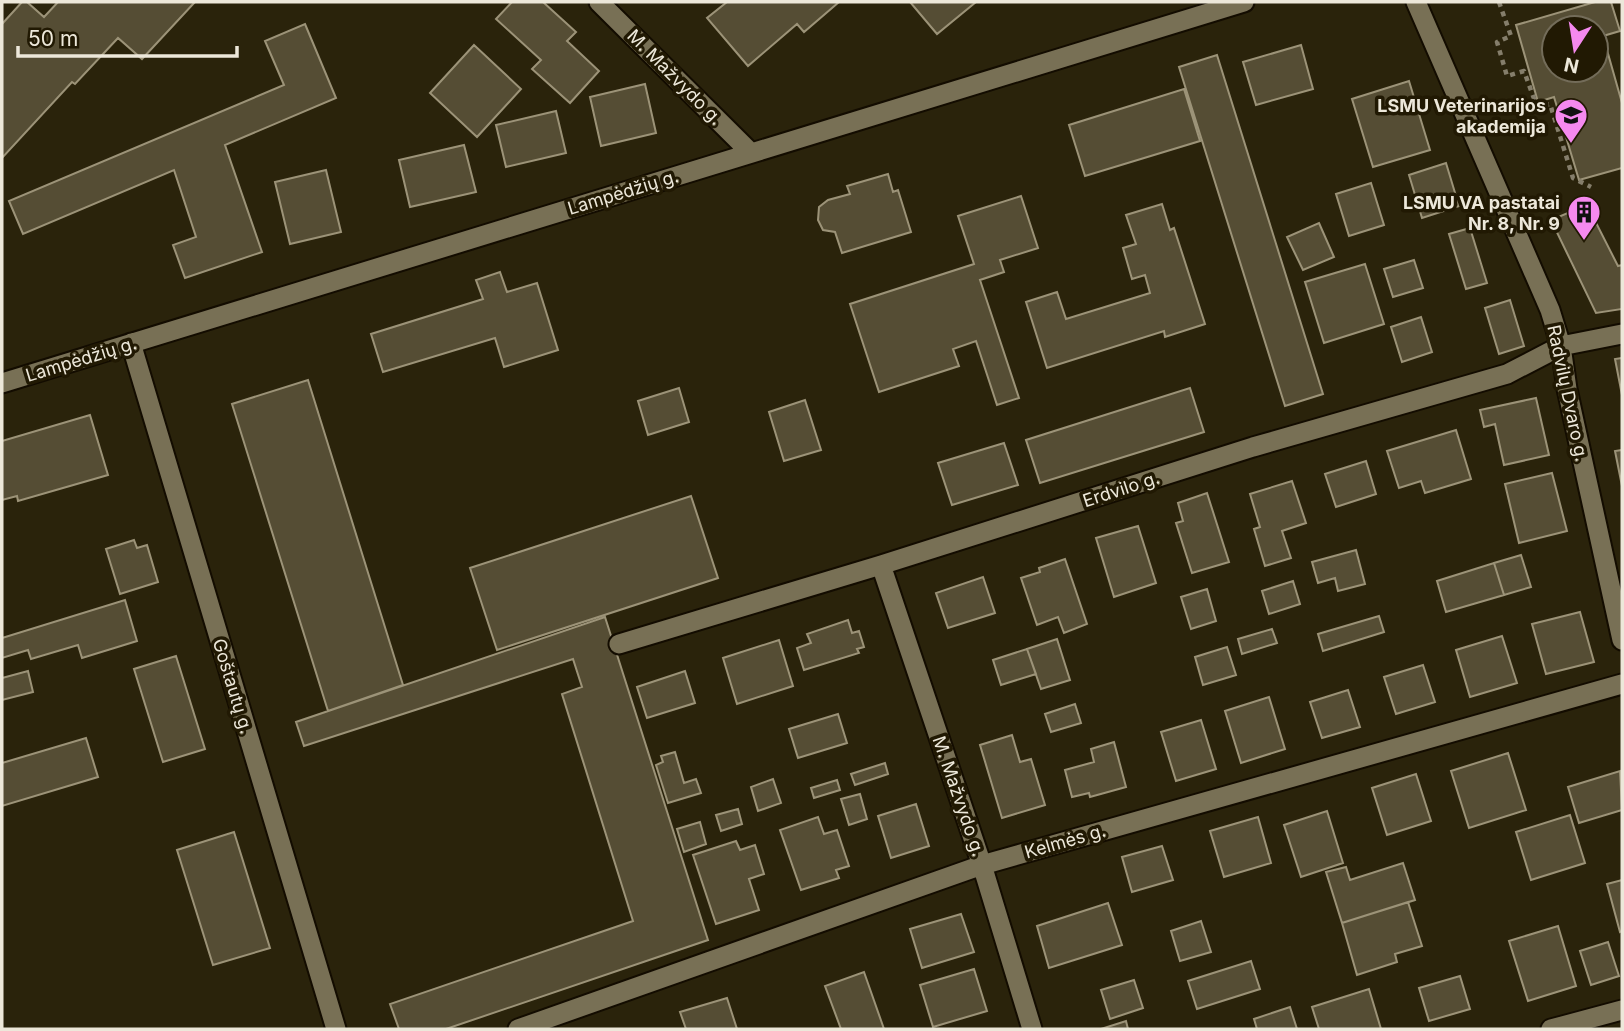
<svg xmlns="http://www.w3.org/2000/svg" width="1624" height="1031" font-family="Inter,sans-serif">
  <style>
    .building { fill: #554d34; stroke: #9c9378; stroke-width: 2; fill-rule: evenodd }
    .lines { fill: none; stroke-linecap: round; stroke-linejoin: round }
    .minor-casing { stroke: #130c00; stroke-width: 23 }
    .path { stroke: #857e6b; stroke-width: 4.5; stroke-dasharray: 5 5; stroke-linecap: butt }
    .minor { stroke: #787055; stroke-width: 19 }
    .labels { text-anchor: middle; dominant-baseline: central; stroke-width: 7; stroke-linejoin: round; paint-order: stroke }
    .street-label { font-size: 18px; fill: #ede8da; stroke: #211903 }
    .poi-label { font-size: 18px; font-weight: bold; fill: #ede8da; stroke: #211903; text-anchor: end }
  </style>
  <rect width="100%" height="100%" fill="#2a230b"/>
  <path class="building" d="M22 2H27L44 17 58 2H195L142 59 118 38 75 84 72 82 2 158V24Z
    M512 2H543L576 32 567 41 599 71 570 103 532 69 541 60 496 19Z
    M727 2H839L804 32 797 24 748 66 707 18Z
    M910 2H976L937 34Z
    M1595 2H1611L1620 31 1603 36 1622 103V168L1579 180 1554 97 1538 102 1516 25ZM1554 28H1596V70H1554Z
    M305 24 336 98 225 145 262 252 185 278 173 245 196 237 174 170 23 234 9 201 284 85 265 41Z
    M474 45 521 89 477 137 430 93Z
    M1301 45 1313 89 1256 105 1243 62Z
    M1217 55 1323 394 1285 406 1179 67Z
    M1409 81 1430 150 1373 167 1352 99Z
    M645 84 656 133 601 146 590 97Z
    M1184 89 1200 141 1085 176 1069 125Z
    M556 111 566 153 506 167 496 125Z
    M464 145 476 192 410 207 399 160Z
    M1446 163 1459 206 1422 218 1409 175Z
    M326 170 341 232 290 244 275 182Z
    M888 174 893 192 898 190 911 232 842 253 835 232 823 230 818 220 819 207 828 200 850 194 847 186Z
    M1371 183 1384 225 1349 236 1336 194Z
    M1021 196 1038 248 1000 260 1004 272 980 280 1019 398 997 405 976 341 953 349 959 366 879 392 850 304 974 264 958 216Z
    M1162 204 1170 230 1174 228 1205 324 1165 337 1164 331 1047 368 1026 302 1057 292 1066 319 1150 293 1145 275 1132 279 1123 248 1136 244 1126 215Z
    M1587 205 1618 266 1622 265V309L1596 313 1551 220Z
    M1319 223 1334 257 1303 270 1287 237Z
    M1470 228 1487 283 1466 289 1449 234Z
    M1414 260 1423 288 1393 297 1384 269Z
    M1365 264 1384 324 1324 343 1305 282Z
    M500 272 507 292 537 283 558 350 504 367 495 338 383 372 371 334 483 299 476 280Z
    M1510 300 1524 346 1499 354 1485 308Z
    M1421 317 1432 352 1402 362 1391 327Z
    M1622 358V395L1615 359Z
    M308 380 403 685 328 711 232 404Z
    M679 388 689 422 648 435 638 401Z
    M1190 388 1204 432 1040 483 1026 440Z
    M1536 398 1549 455 1504 465 1495 424 1484 427 1480 410Z
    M805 400 821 450 784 461 769 412Z
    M90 415 108 475 18 501 17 496 2 500V441Z
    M1456 430 1471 479 1425 493 1421 481 1399 488 1387 451Z
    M1004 443 1018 485 952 505 938 463Z
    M1622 450V486L1615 451Z
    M1366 461 1376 494 1336 507 1325 474Z
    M1552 473 1567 531 1519 543 1505 484Z
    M1292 481 1306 523 1282 531 1291 558 1265 566 1254 529 1260 527 1250 494Z
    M1207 493 1229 562 1192 573 1176 523 1183 521 1178 503Z
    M691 496 718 578 497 650 470 568Z
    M1138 526 1156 583 1114 597 1096 538Z
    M134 540 137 548 147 545 158 582 120 594 106 549Z
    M1356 550 1365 584 1338 591 1335 578 1318 583 1312 562Z
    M1521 555 1531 587 1504 595 1494 563Z
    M1065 559 1087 624 1064 633 1058 617 1037 625 1021 578 1040 572 1039 568Z
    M1494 563 1504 595 1446 612 1437 581Z
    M983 577 995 613 948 628 936 593Z
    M1293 581 1300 604 1269 614 1262 591Z
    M1207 589 1216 621 1191 629 1181 597Z
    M125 600 137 641 82 658 78 645 31 659 28 650 2 658V638Z
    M1580 612 1594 662 1546 674 1532 624Z
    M1379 616 1384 632 1323 651 1318 634Z
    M605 617 708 940 446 1029H399L390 1004 633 921 562 694 582 687 573 659 304 746 296 722Z
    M848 620 852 633 859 631 864 647 857 649 859 653 804 670 797 648 811 643 807 634Z
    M1272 629 1277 643 1242 654 1238 639Z
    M1502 636 1517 683 1470 697 1456 650Z
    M1057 639 1070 680 1041 689 1027 649Z
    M779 640 793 686 737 704 723 658Z
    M1227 647 1236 675 1203 685 1195 657Z
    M1027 649 1036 674 1001 685 993 660Z
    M176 656 205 749 163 762 134 669Z
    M1423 665 1435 702 1396 714 1384 677Z
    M28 671 33 692 2 700V678Z
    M685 671 695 703 647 718 637 687Z
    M1348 690 1360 727 1322 738 1310 702Z
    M1269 697 1285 749 1241 763 1225 711Z
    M1075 704 1081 723 1051 732 1045 714Z
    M838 714 847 743 798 758 789 729Z
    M1201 720 1216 769 1176 781 1161 732Z
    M1012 735 1020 762 1031 759 1045 805 1002 818 980 745Z
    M86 738 98 777 2 806V763Z
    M1114 742 1126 787 1090 797 1089 793 1072 797 1065 770 1094 762 1091 749Z
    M675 752 684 783 696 779 701 793 668 803 656 765 663 762 661 756Z
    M1508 753 1526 810 1469 828 1451 771Z
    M885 763 888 774 855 785 851 774Z
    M1620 771 1622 810 1579 823 1568 787Z
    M1416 774 1431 821 1387 835 1372 788Z
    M773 779 781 803 758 811 751 787Z
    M837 780 840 790 814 798 811 788Z
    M860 794 867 819 849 825 841 799Z
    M916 804 929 846 891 858 878 816Z
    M738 809 742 824 721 831 716 815Z
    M1327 811 1343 863 1301 877 1284 825Z
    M1570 815 1585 863 1531 880 1516 832Z
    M818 817 824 834 837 830 849 866 836 870 839 878 801 890 780 830Z
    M1258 817 1271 863 1224 877 1210 831Z
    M700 822 706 844 684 852 677 829Z
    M234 832 270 948 213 965 177 850Z
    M736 841 740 850 755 845 764 874 749 879 759 910 716 924 693 855Z
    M1162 846 1173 880 1132 892 1122 857Z
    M1403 863 1415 900 1342 923 1326 872 1346 867 1350 880Z
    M1622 880V931L1620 932 1607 884Z
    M1408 902 1422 946 1395 954 1397 962 1357 975 1342 923Z
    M1108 903 1122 945 1049 968 1037 926Z
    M961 914 974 952 922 968 910 929Z
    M1201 921 1211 952 1180 961 1171 931Z
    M1558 926 1576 986 1528 1001 1509 941Z
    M1608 942 1619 976 1591 985 1580 951Z
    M1251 961 1260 989 1197 1009 1188 981Z
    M974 969 987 1011 933 1027 920 985Z
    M864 972 884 1029H841L825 986Z
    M1460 976 1470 1009 1429 1021 1419 988Z
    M1134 980 1143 1008 1110 1019 1101 990Z
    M1369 989 1381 1029H1319L1312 1007Z
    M727 998 737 1029H686L680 1012Z
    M1290 1007 1297 1029H1257L1254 1019Z
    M1126 1021 1128 1029H1101Z"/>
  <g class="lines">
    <defs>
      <path id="minor" d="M599 2 751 153
        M1416 2 1550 310 1561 346 1567 389 1622 640
        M131 343 336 1029
        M2 383 1244 2
        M881 565 982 865 1032 1029
        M619 644 881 565 1253 447 1507 374 1561 346 1622 334
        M518 1029 982 865 1622 684
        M1551 1029 1622 1010"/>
    </defs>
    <use href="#minor" class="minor-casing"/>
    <path class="path" d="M1499 2 1511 36 1497 42 1507 76 1524 71 1537 107 1550 104 1573 178 1591 187"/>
    <use href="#minor" class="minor"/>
  </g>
  <defs>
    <symbol id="university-pin" viewBox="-11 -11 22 30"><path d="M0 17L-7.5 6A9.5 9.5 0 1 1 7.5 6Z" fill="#f589ef" stroke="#211903"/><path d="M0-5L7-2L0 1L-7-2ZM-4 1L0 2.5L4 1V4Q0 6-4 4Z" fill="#111"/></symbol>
    <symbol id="building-pin" viewBox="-11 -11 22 30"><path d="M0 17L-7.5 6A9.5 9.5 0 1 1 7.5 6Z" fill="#f589ef" stroke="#211903"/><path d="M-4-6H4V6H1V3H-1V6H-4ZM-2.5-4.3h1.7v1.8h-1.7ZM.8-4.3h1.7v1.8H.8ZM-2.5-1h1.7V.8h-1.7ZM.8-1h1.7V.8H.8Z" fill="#111"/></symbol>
  </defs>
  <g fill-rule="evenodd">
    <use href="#university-pin" x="1552" y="96" width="38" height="52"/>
    <use href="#building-pin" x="1565" y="193" width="38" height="52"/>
  </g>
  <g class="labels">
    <g class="street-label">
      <text transform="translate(675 77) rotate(45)">M. Mažvydo g.</text>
      <text transform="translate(623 192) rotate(-17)">Lampėdžių g.</text>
      <text transform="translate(81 359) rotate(-17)">Lampėdžių g.</text>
      <text transform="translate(1568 393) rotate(78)">Radvilų Dvaro g.</text>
      <text transform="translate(1121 489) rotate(-18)">Erdvilo g.</text>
      <text transform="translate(233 686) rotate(73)">Goštautų g.</text>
      <text transform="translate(959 796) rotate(71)">M. Mažvydo g.</text>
      <text transform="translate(1065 841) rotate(-16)">Kelmės g.</text>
    </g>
    <g class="poi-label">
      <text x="1546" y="105">LSMU Veterinarijos<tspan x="1546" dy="21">akademija</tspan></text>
      <text x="1560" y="202">LSMU VA pastatai<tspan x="1560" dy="21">Nr. 8, Nr. 9</tspan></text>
    </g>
  </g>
  <rect width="1624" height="1031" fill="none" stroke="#ede8da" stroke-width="7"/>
  <g transform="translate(1575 49) rotate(192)"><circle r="33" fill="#211903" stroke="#736c59" stroke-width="2"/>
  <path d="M0-5L12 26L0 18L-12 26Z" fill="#f589ef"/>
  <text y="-10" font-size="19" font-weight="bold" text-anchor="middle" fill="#ede8da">N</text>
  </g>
  <path d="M18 46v10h219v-10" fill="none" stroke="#ede8da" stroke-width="3.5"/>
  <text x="28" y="46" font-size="21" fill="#ede8da" stroke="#211903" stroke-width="5" paint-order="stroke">50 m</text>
</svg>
